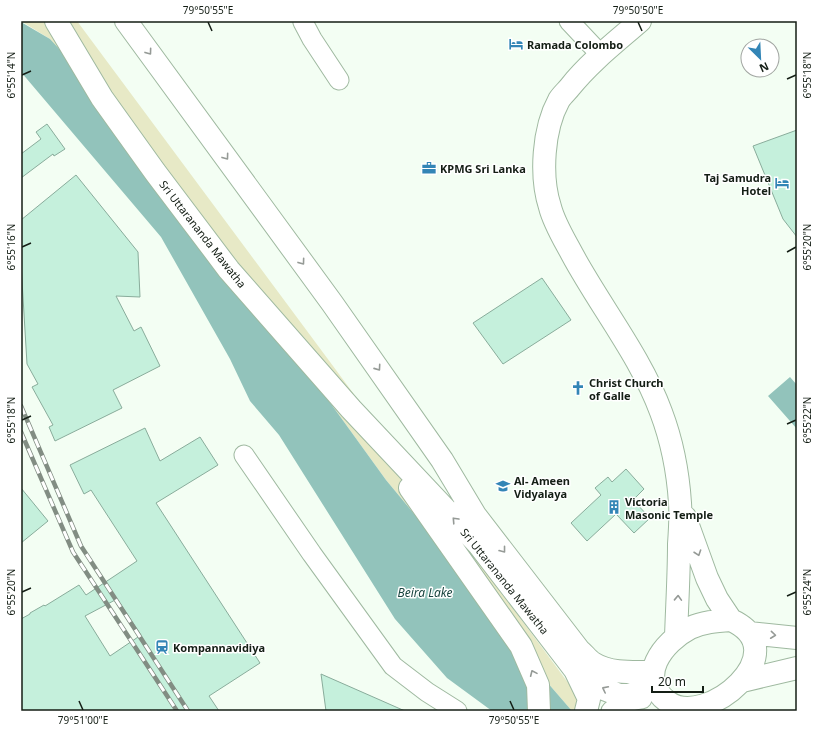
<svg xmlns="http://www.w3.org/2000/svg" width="818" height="732" font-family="'Noto Sans',sans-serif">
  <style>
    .green { fill: #e7e9c6 }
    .water { fill: #92c3bb }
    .building { fill: #c5f0dc; stroke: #89ac9b; fill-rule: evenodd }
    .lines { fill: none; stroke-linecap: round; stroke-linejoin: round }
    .minor-casing { stroke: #9fb9a0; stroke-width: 21 }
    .major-casing { stroke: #9fb9a0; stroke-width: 24 }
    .minor { stroke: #fff; stroke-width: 19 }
    .major { stroke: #fff; stroke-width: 22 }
    .rail-casing { stroke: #828d83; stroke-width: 4.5 }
    .rail { stroke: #fff; stroke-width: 3; stroke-dasharray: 9; stroke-linecap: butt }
    .oneway { stroke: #959a96 }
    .ticks { fill: none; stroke: #141e15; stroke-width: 1.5 }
    .labels { text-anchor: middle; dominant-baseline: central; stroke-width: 3; stroke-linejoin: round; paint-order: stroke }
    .poi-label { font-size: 11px; font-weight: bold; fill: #141e15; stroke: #fff; text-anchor: start }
    .street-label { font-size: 11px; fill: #141e15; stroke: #fff }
    .water-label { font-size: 12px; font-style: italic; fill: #19453f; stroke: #fff }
    .neatline { fill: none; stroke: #141e15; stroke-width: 1.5 }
    .ticks-label { font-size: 10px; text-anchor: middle; fill: #141e15 }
  </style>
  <rect width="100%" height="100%" fill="#f3fef3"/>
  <path class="green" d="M21 21H77L589 711H572L508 637 440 545 386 480 279 332 50 39Z"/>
  <path class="water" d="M21 22 50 39 113 107 279 332 386 480 440 545 508 637 572 711H492L447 678 395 619 279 435 250 401 230 359 161 237 21 72Z
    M790 377 797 385V429L768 396Z"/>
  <path class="building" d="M47 124 65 149 54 156 53 154 21 178V154L41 139 36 132Z
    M797 130V237L783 219 753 146Z
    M76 175 138 252 140 297 116 296 134 331 141 327 160 366 113 390 122 408 55 441 49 427 53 425 32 387 38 384 27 364 21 264V220Z
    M542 278 571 320 503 364 473 323Z
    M145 428 160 461 200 437 218 465 156 503 260 663 209 696 219 711H21V619L30 614V613L44 605 45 606 79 585 86 595 137 561 91 490 84 494 70 465ZM117 599 141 635 110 656 85 616Z
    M626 469 644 489 633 500 650 518 634 533 616 514 587 541 571 523 601 495 595 488 608 477 612 482Z
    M21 488 48 521 21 543Z
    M321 674 405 711H326Z"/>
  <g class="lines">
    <defs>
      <path id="minor" d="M304 21 303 22 312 39 339 80
        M569 21 601 55
        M244 455 312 554 393 666 427 692 457 711
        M611 711C620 703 630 701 642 699"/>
      <path id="major" d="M56 21 102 98 155 172 229 270 351 409 479 545 575 670 604 689 619 695H629L655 686
        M126 21 332 303 442 460 475 515
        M640 21C616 42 590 62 570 87 567 91 562 95 559 100 543 129 540 176 550 207 554 223 564 239 572 254 600 306 641 357 661 412 672 441 678 472 680 503 681 516 680 530 679 544 679 575 677 606 676 637
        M410 488 521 646 538 685 539 711
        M465 504 475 515 579 650C584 654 588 660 593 663 610 674 634 672 653 672
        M685 517 707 578 717 599 731 620
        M731 620C799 651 706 730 668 702 635 678 663 642 690 628 703 622 716 621 731 620Z
        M749 633 797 638
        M575 670 589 699 586 711
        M742 681 797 668"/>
    </defs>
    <use href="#minor" class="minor-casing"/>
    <use href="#major" class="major-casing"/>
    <use href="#minor" class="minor"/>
    <use href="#major" class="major"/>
    <defs>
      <path id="rail" d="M21 406 81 546 188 711
        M21 432 73 552 177 711"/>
    </defs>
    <use href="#rail" class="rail-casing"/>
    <use href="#rail" class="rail"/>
  </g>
  <defs><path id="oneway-chevron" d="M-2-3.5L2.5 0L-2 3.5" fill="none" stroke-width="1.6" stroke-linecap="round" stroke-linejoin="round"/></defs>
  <g class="oneway">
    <use href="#oneway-chevron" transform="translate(149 52) rotate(54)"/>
    <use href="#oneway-chevron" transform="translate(226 157) rotate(54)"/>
    <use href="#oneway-chevron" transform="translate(302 262) rotate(54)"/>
    <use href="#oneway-chevron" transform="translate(378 368) rotate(55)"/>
    <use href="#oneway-chevron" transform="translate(455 520) rotate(-133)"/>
    <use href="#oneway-chevron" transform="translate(503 550) rotate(52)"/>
    <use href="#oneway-chevron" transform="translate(698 553) rotate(71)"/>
    <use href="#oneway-chevron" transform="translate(678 598) rotate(-88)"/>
    <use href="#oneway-chevron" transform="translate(773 635) rotate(6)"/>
    <use href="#oneway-chevron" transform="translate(533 673) rotate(-114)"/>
    <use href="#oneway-chevron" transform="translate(605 689) rotate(-153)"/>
  </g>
  <path class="ticks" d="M208 22 212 31M638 22 642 31M22 75 31 71M787 79 796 75M22 247 31 243M787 252 796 247M22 420 31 416M787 424 796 420M22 592 31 588M787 596 796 592M79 701 83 710M510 701 514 710"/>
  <defs>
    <symbol id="hotel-bare" viewBox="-9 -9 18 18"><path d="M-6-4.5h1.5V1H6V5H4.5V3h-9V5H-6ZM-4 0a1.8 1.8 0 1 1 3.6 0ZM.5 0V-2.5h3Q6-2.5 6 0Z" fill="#3385b6" stroke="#fff" stroke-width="2.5" paint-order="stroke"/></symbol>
    <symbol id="office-bare" viewBox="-9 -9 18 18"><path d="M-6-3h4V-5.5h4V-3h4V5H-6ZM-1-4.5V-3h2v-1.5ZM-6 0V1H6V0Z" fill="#3385b6" stroke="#fff" stroke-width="2.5" paint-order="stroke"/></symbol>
    <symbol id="church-bare" viewBox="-9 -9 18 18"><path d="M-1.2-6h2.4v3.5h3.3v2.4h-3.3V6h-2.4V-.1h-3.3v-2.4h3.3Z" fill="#3385b6" stroke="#fff" stroke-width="2.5" paint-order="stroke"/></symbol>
    <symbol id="school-bare" viewBox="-9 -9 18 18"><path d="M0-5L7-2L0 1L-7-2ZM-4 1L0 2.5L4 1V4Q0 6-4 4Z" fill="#3385b6" stroke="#fff" stroke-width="2.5" paint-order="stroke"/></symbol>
    <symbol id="building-bare" viewBox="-9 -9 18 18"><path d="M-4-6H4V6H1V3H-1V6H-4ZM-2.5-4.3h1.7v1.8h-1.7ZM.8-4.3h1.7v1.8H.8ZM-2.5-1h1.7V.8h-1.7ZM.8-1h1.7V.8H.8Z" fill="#3385b6" stroke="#fff" stroke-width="2.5" paint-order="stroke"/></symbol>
    <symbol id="station-bare" viewBox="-9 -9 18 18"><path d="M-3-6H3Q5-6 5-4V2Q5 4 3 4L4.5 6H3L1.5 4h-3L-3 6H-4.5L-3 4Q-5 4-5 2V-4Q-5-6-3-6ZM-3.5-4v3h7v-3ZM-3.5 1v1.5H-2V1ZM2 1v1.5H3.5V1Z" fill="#3385b6" stroke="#fff" stroke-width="2.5" paint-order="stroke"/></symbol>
  </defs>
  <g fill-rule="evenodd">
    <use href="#hotel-bare" x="506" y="34" width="20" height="20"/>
    <use href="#office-bare" x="419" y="158" width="20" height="20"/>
    <use href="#hotel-bare" x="772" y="173" width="20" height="20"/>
    <use href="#church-bare" x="568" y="378" width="20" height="20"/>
    <use href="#school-bare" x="493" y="476" width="20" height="20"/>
    <use href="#building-bare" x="604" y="497" width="20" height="20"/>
    <use href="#station-bare" x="152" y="637" width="20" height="20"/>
  </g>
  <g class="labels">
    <g class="poi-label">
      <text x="527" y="44">Ramada Colombo</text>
      <text x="440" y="168">KPMG Sri Lanka</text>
      <text x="771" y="177" text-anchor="end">Taj Samudra<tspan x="771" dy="13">Hotel</tspan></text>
      <text x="589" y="382">Christ Church<tspan x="589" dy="13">of Galle</tspan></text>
      <text x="514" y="480">Al- Ameen<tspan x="514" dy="13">Vidyalaya</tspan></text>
      <text x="625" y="501">Victoria<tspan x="625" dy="13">Masonic Temple</tspan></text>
      <text x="173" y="647">Kompannavidiya</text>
    </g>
    <g class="street-label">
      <text transform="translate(203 234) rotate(52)">Sri Uttarananda Mawatha</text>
      <text transform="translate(505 581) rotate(51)">Sri Uttarananda Mawatha</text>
    </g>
    <g class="water-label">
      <text x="425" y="592">Beira Lake</text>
    </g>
  </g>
  <rect width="818" height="732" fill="none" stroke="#ffffff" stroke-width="44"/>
  <g transform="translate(760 58) rotate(156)"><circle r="19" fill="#ffffff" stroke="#a1a5a1"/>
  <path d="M0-3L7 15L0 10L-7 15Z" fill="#3385b6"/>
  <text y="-6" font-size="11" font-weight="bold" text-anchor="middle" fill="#141e15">N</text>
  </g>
  <path d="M652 686v6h51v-6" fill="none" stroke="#141e15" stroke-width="2"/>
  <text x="658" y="686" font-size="12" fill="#141e15" stroke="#ffffff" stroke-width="3" paint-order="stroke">20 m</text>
  <rect x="22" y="22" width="774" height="688" class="neatline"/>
  <g class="ticks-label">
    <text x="208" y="14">79°50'55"E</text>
    <text x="638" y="14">79°50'50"E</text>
    <text transform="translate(11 75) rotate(-90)" y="4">6°55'14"N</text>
    <text transform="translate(807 75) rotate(-90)" y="4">6°55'18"N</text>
    <text transform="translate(11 247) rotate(-90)" y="4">6°55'16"N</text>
    <text transform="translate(807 247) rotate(-90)" y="4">6°55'20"N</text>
    <text transform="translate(11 420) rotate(-90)" y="4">6°55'18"N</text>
    <text transform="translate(807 420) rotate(-90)" y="4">6°55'22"N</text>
    <text transform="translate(11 592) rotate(-90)" y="4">6°55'20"N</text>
    <text transform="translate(807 592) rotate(-90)" y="4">6°55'24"N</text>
    <text x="83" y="724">79°51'00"E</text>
    <text x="514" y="724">79°50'55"E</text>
  </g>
</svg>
